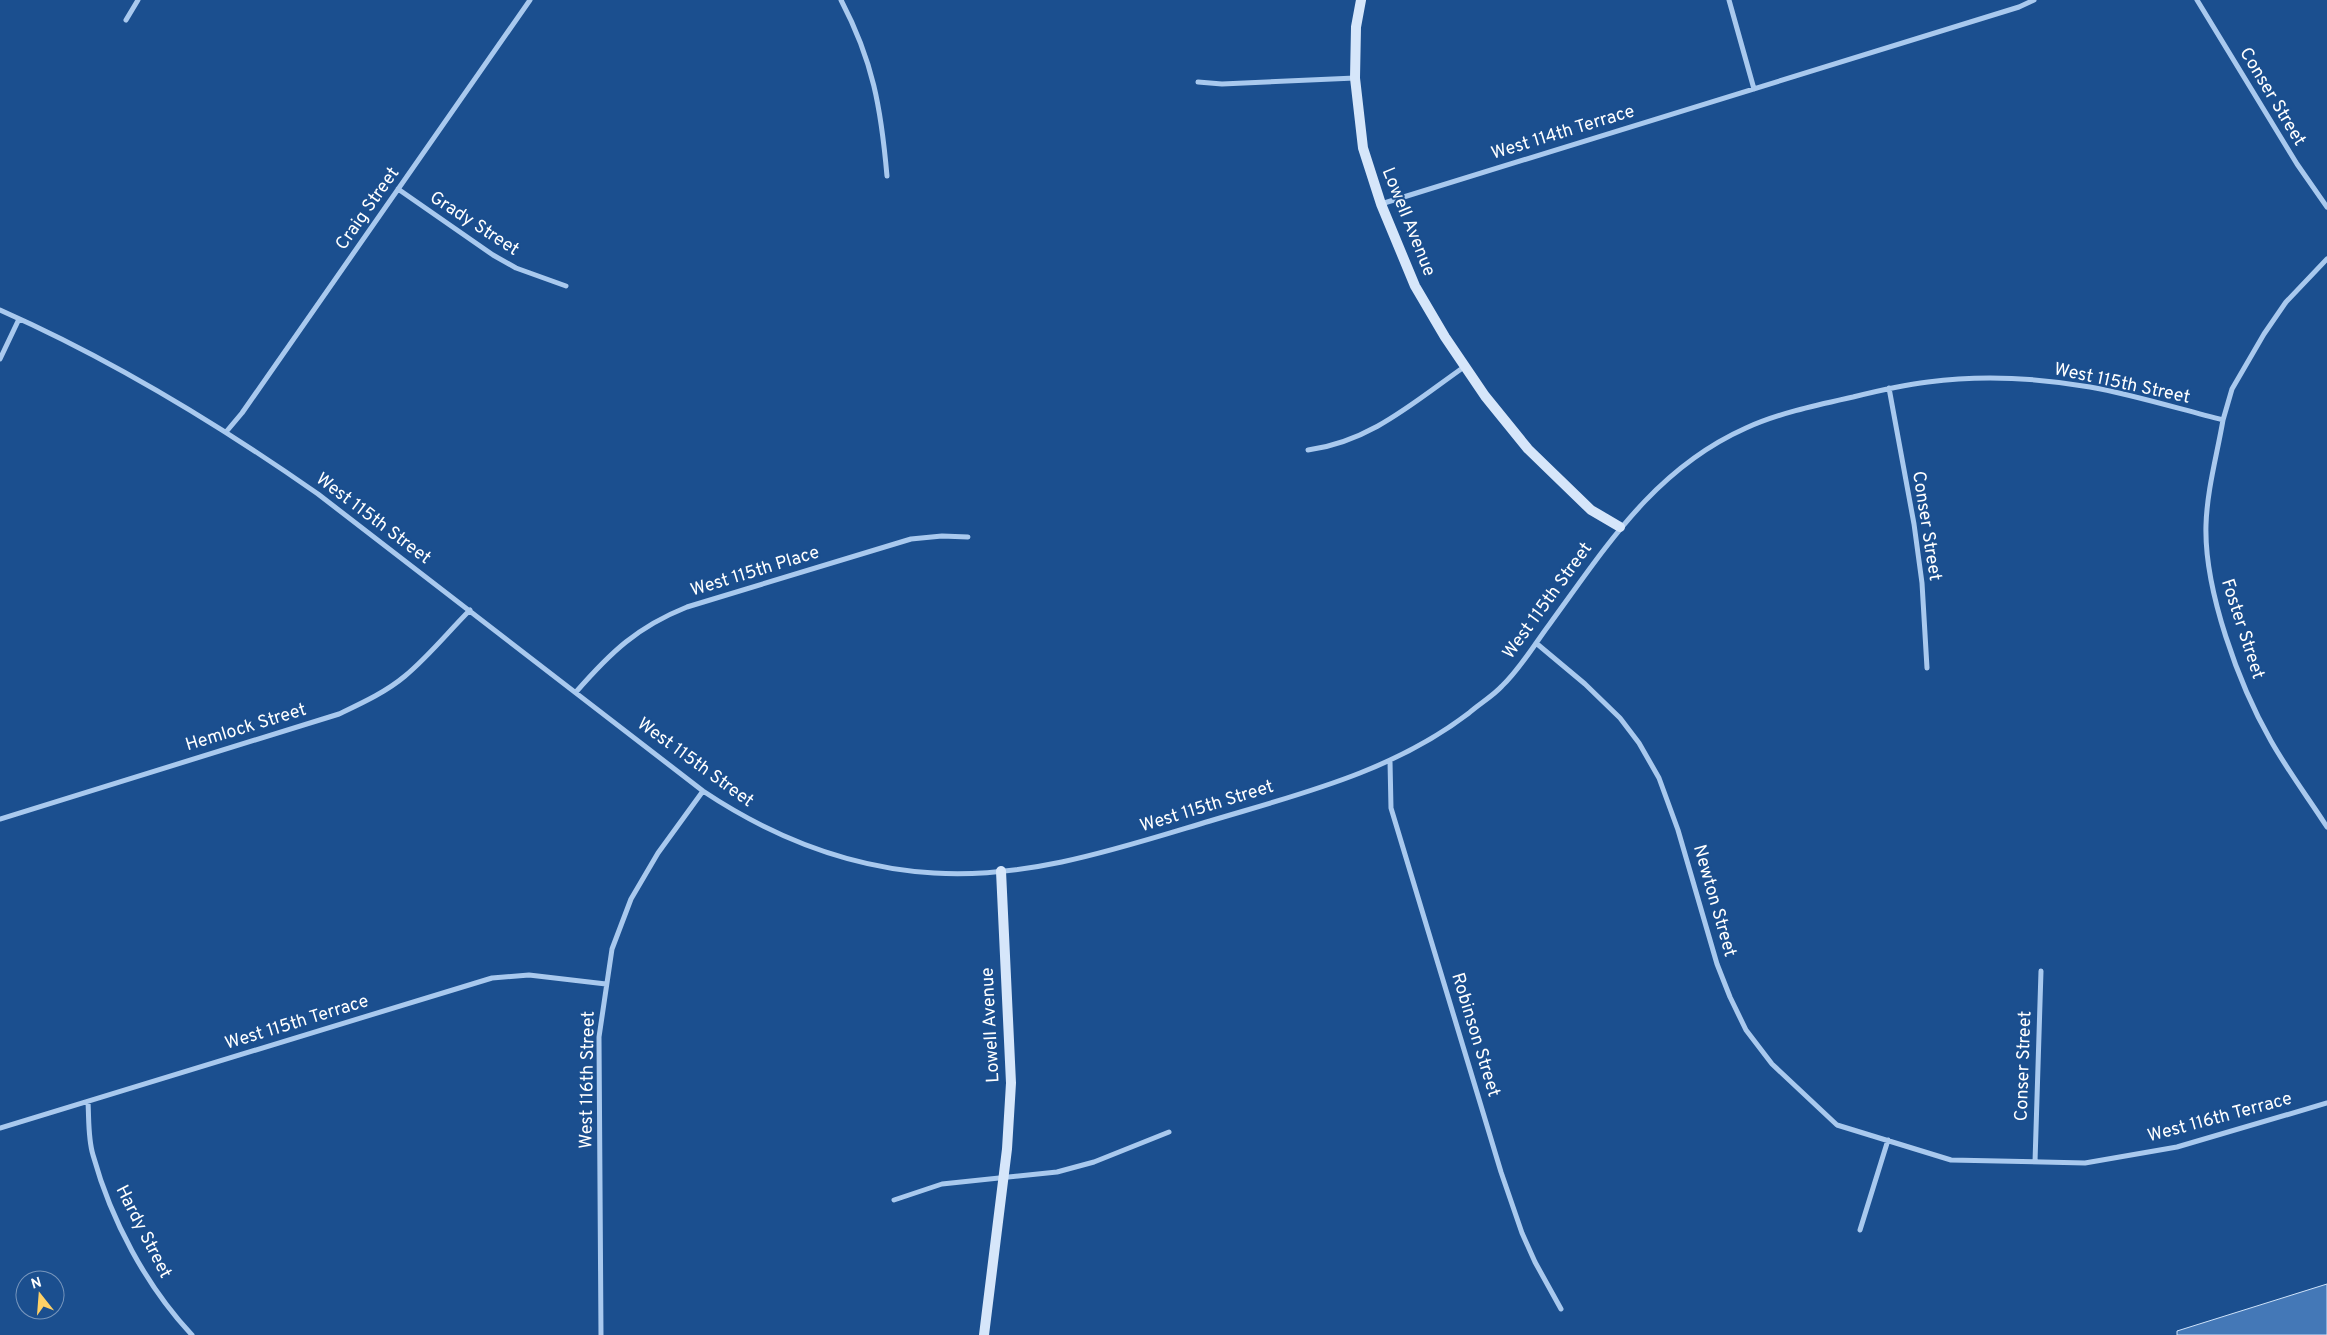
<svg xmlns="http://www.w3.org/2000/svg" width="2327" height="1335" font-family="Overpass,sans-serif">
  <style>
    .building { fill: #4478b7; stroke: #cfe3fa }
    .lines { fill: none; stroke-linecap: round; stroke-linejoin: round }
    .street { stroke: #a9c9ee; stroke-width: 5 }
    .secondary { stroke: #d6e6fa; stroke-width: 10 }
    .labels { text-anchor: middle; dominant-baseline: central; stroke-width: 4; stroke-linejoin: round; paint-order: stroke }
    .street-label { font-size: 18px; fill: #fff; stroke: #1b4f8f }
  </style>
  <rect width="100%" height="100%" fill="#1b4f8f"/>
  <path class="building" d="M2327 1284V1335H2177V1331Z"/>
  <g class="lines">
    <path class="street" d="M841 0C873 61 881 108 887 176
      M1729 0 1754 89
      M2197 0 2297 164 2327 207
      M126 20 138 0
      M1198 82 1222 84 1355 78
      M398 189 493 255 516 268 566 286
      M1381 204 2019 7 2034 0
      M0 310C113 360 218 424 318 494L703 791C772 837 851 868 934 873 1029 879 1120 848 1210 821 1300 794 1392 772 1469 713 1479 704 1493 696 1502 686 1520 669 1534 645 1549 625 1606 547 1654 469 1746 428 1779 413 1817 405 1853 397 1877 391 1903 385 1928 382 1981 375 2038 378 2090 387 2135 395 2179 409 2223 420L2232 389 2264 334 2286 302 2327 259
      M0 359 19 319
      M1889 388 1914 524 1922 583 1927 668
      M2223 420C2217 455 2207 490 2206 525 2204 590 2239 685 2271 741 2288 771 2309 799 2327 827
      M226 432 242 413 530 0
      M1308 450C1370 442 1414 402 1464 367
      M1536 643 1585 684 1620 718 1639 743 1659 778 1678 830 1717 964 1730 997 1746 1030 1772 1064 1837 1125 1951 1160 2085 1163 2177 1147 2327 1103
      M576 692C611 652 637 627 687 607L911 539 942 536 968 537
      M1390 761 1391 808 1501 1172 1522 1233 1535 1262 1561 1309
      M0 819 339 714C362 703 386 692 405 676 429 656 448 632 470 610
      M88 1102C89 1119 88 1139 93 1155 111 1220 146 1286 192 1335
      M0 1128 492 978 529 975 606 984
      M2035 1162 2041 971
      M894 1200 942 1184 1057 1172 1094 1162 1169 1132
      M1860 1230 1888 1140
      M601 1335 599 1037 612 949 631 899 658 853 703 791"/>
    <path class="secondary" d="M1361 0 1356 27 1355 78 1363 148 1381 204 1415 286 1445 337 1485 396 1528 449 1591 510 1620 527
      M984 1335 1007 1149 1011 1083 1001 871"/>
  </g>
  <g class="labels">
    <g class="street-label">
      <text transform="translate(2272 97) rotate(59)">Conser Street</text>
      <text transform="translate(1563 133) rotate(-17)">West 114th Terrace</text>
      <text transform="translate(368 209) rotate(-55)">Craig Street</text>
      <text transform="translate(1408 222) rotate(68)">Lowell Avenue</text>
      <text transform="translate(474 224) rotate(33)">Grady Street</text>
      <text transform="translate(2122 384) rotate(12)">West 115th Street</text>
      <text transform="translate(373 519) rotate(37)">West 115th Street</text>
      <text transform="translate(1926 526) rotate(81)">Conser Street</text>
      <text transform="translate(755 572) rotate(-17)">West 115th Place</text>
      <text transform="translate(1548 601) rotate(-54)">West 115th Street</text>
      <text transform="translate(2242 629) rotate(72)">Foster Street</text>
      <text transform="translate(246 728) rotate(-17)">Hemlock Street</text>
      <text transform="translate(695 763) rotate(36)">West 115th Street</text>
      <text transform="translate(1207 807) rotate(-17)">West 115th Street</text>
      <text transform="translate(1714 901) rotate(74)">Newton Street</text>
      <text transform="translate(297 1023) rotate(-17)">West 115th Terrace</text>
      <text transform="translate(991 1025) rotate(-93)">Lowell Avenue</text>
      <text transform="translate(1475 1035) rotate(73)">Robinson Street</text>
      <text transform="translate(2024 1066) rotate(-88)">Conser Street</text>
      <text transform="translate(588 1080) rotate(-89)">West 116th Street</text>
      <text transform="translate(2220 1118) rotate(-15)">West 116th Terrace</text>
      <text transform="translate(143 1232) rotate(63)">Hardy Street</text>
    </g>
  </g>
  <g transform="translate(40 1295) rotate(343)"><circle r="24" fill="#1b4f8f" stroke="#7695bc"/>
  <path d="M0-4L9 19L0 12L-9 19Z" fill="#ffd166"/>
  <text y="-8" font-size="14" font-weight="bold" text-anchor="middle" fill="#ffffff">N</text>
  </g>
</svg>
